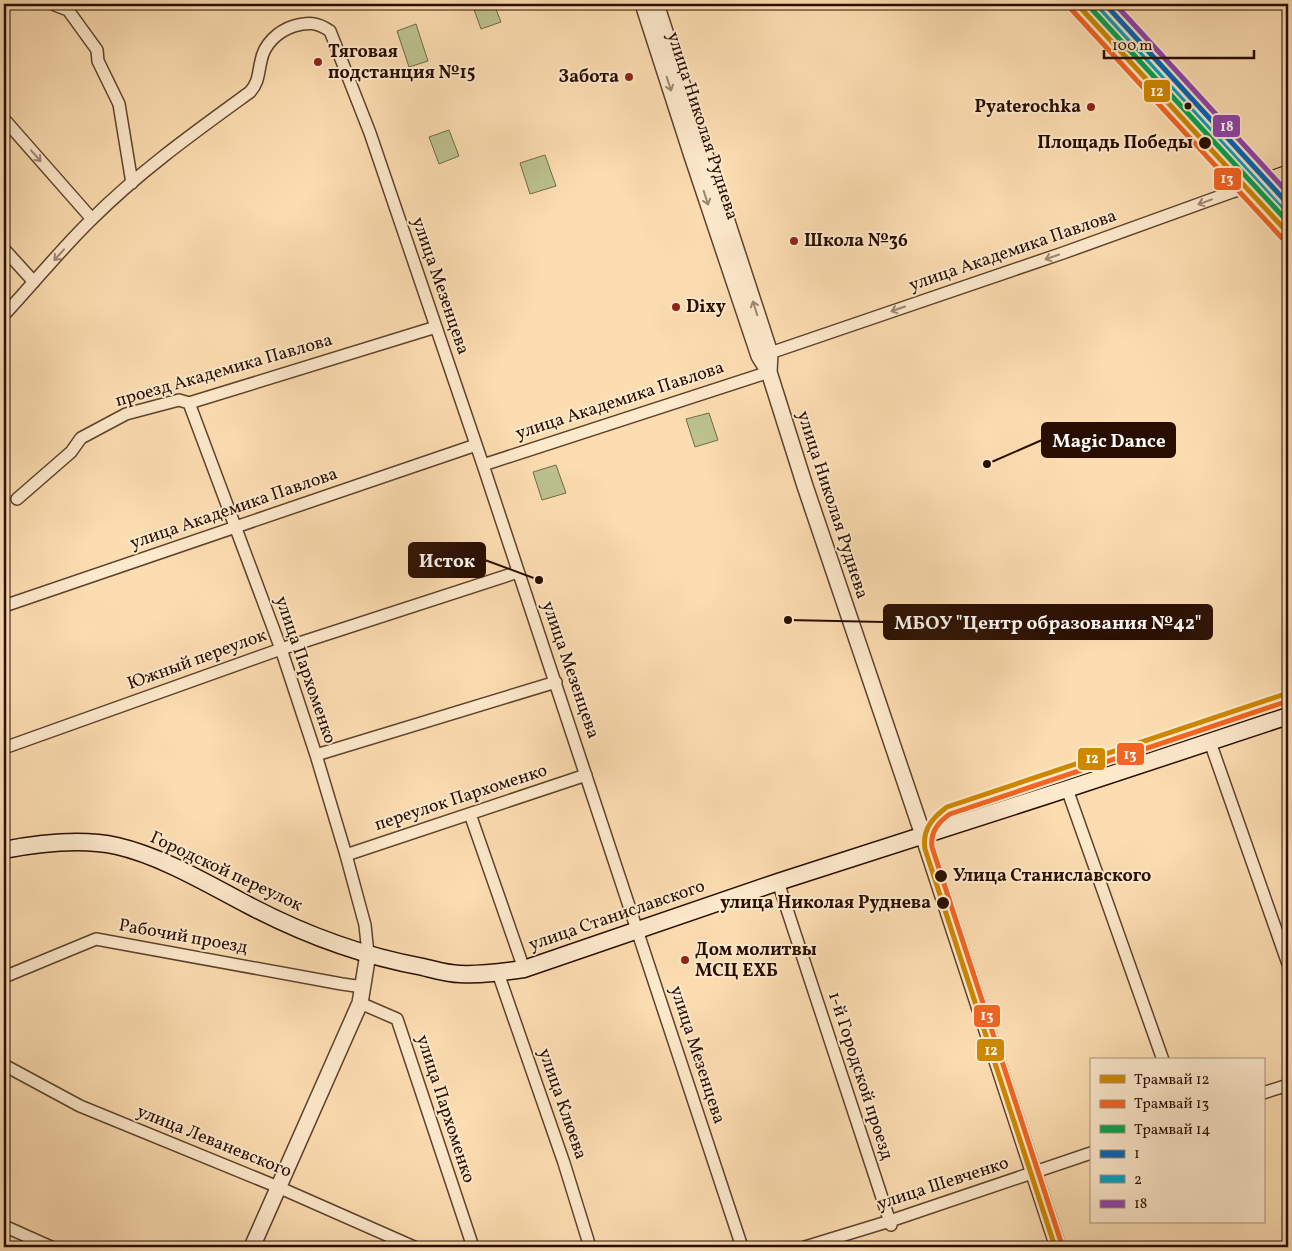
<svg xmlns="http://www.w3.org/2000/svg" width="1292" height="1251" font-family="Vollkorn,serif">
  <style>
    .green { fill: #bcc28e; stroke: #726847 }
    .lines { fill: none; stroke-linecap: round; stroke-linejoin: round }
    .minor-casing { stroke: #5e422c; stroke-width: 14 }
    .tertiary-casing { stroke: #5e422c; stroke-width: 18 }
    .secondary-casing { stroke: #290e00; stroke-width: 19 }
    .primary-casing { stroke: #290e00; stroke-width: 21 }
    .minor { stroke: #fde9cc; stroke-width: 11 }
    .tertiary { stroke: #fde9cc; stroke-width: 15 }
    .secondary { stroke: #fde9cc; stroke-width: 16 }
    .primary { stroke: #fcddb1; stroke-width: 19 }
    .bus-1-casing { stroke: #fde9cc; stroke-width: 9 }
    .bus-2-casing { stroke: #fde9cc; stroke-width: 9 }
    .bus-3-casing { stroke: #fde9cc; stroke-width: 9 }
    .bus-1 { stroke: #0065bd; stroke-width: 5 }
    .bus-2 { stroke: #02a1c4; stroke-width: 5 }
    .bus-3 { stroke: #8e44ad; stroke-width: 5 }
    .tram-1-casing { stroke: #fde9cc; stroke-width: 9 }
    .tram-2-casing { stroke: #fde9cc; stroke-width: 9 }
    .tram-3-casing { stroke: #fde9cc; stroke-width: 9 }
    .tram-1 { stroke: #ce8800; stroke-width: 5 }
    .tram-2 { stroke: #f26522; stroke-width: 5 }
    .tram-3 { stroke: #00a651; stroke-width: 5 }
    .oneway { stroke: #9e8670 }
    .poi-dot { fill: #8f2418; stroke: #fde9cc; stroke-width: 2 }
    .bus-dot { fill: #290e00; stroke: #fde9cc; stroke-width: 2 }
    .labels { text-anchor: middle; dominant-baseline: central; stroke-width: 4; stroke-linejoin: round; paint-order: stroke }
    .poi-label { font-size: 18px; font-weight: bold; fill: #290e00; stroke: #fde9cc; text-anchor: start }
    .street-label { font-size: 18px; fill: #290e00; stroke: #fde9cc }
    .stop-label { font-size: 18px; font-weight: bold; fill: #290e00; stroke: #fde9cc; text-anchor: end }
    .leader { fill: none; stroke: #290e00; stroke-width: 2 }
    .callout-dot { fill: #290e00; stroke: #fde9cc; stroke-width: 2 }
    .callout { fill: #290e00; stroke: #290e00; stroke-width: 2 }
    .callout-label { font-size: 19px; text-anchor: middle; font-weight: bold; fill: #fff }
    .line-badge { stroke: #fde9cc; stroke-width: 2 }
    .badge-label { font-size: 14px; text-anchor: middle; font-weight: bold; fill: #fff }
  </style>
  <rect width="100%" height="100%" fill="#fcddb1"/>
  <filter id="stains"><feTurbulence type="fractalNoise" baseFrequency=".004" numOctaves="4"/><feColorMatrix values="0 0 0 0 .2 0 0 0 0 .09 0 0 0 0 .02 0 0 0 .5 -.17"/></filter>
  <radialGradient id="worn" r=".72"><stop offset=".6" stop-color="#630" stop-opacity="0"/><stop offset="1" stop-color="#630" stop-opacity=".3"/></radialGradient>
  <path class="green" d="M472 4H494L501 22 481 29Z
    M416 24 428 61 409 67 397 31Z
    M449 130 459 156 439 164 429 137Z
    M545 155 556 186 530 194 520 163Z
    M709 413 718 440 695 447 686 419Z
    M556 465 566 493 542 500 533 472Z"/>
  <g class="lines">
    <defs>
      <path id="minor" d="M55 5 68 10 97 50 98 61 119 104 132 183
        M4 119 92 219
        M4 249 34 282
        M4 315C34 283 61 249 92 219 140 171 195 132 250 92 259 82 258 73 261 61 264 44 278 31 294 26 308 22 317 22 330 31L370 133 483 465 742 1247
        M770 353 1063 253 1232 192 1268 182
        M189 403 281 649 316 755 346 855 365 925 368 954
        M483 465 769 372
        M17 499 71 452 81 438 126 414 179 400 189 403 436 327
        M4 606 476 445
        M1210 742 1288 964
        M4 748 281 649 518 572
        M316 755 556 682
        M1067 789 1163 1060
        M470 814 524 969
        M346 855 586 775
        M778 882 891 1225
        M498 973 564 1163 590 1247
        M4 977 96 939 342 984 363 987
        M360 1003 397 1019 473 1247
        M4 1065 80 1106 278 1187 414 1247
        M1263 1093 1288 1085
        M4 1226 51 1247
        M805 1247 890 1221 1091 1153"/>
      <path id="tertiary" d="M643 4 692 156 759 356 769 372 805 486 923 835 1058 1247
        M656 4 770 353 769 372
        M252 1247 360 1003 368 954"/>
      <path id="secondary" d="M4 850C40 843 80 838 117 846 161 856 208 884 248 905 303 934 362 956 423 967 435 970 448 974 460 974 482 975 503 972 524 969L778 882 1067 789 1288 716"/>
      <path id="primary" d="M1105 4 1288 204
        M1268 182 1288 175"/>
    </defs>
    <use href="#minor" class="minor-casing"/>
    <use href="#tertiary" class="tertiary-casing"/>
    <use href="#secondary" class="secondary-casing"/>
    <use href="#primary" class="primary-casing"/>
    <use href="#minor" class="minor"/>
    <use href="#tertiary" class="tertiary"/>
    <use href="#secondary" class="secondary"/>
    <use href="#primary" class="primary"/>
    <defs>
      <path id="bus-1" d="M1105 4 1288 204"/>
      <path id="bus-2" d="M1099 9 1282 209"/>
      <path id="bus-3" d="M1115 4 1288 193"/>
    </defs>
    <use href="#bus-1" class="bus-1-casing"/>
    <use href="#bus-2" class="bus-2-casing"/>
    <use href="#bus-3" class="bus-3-casing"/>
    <use href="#bus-1" class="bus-1"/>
    <use href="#bus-2" class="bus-2"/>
    <use href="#bus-3" class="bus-3"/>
    <defs>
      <path id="tram-1" d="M1077 4 1288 233
        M1055 1247 925 849C922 830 932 818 947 807L1288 693"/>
      <path id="tram-2" d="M1071 9 1282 238
        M1062 1245 932 847C930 832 938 822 950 814L1288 701"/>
      <path id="tram-3" d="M1087 4 1288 222"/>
    </defs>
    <use href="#tram-1" class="tram-1-casing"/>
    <use href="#tram-2" class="tram-2-casing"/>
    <use href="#tram-3" class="tram-3-casing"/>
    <use href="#tram-1" class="tram-1"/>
    <use href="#tram-2" class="tram-2"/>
    <use href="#tram-3" class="tram-3"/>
  </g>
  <defs><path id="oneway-shaft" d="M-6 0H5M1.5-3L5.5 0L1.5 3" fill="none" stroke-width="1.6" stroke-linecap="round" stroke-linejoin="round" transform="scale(1.25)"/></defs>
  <g class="oneway">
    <use href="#oneway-shaft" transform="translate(669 84) rotate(72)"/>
    <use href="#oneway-shaft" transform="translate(36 156) rotate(49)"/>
    <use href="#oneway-shaft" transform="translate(706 198) rotate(72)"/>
    <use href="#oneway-shaft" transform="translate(1205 202) rotate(160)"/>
    <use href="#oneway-shaft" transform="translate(59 255) rotate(132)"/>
    <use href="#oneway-shaft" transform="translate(1052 257) rotate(161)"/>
    <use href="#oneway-shaft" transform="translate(755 308) rotate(-108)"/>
    <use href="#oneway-shaft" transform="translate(898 309) rotate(161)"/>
  </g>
  <g class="poi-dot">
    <circle cx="318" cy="62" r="5"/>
    <circle cx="629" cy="77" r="5"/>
    <circle cx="1091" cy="107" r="5"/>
    <circle cx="794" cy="241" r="5"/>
    <circle cx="676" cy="307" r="5"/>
    <circle cx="685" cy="960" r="5"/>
  </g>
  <g class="bus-dot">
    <circle cx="1188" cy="106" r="4.5"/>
    <circle cx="1205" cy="143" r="7"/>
    <circle cx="941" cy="876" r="7"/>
    <circle cx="943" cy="903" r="7"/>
  </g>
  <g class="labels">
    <g class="poi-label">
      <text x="328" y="52">Тяговая<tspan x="328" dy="21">подстанция №15</tspan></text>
      <text x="619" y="77" text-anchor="end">Забота</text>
      <text x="1081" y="107" text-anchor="end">Pyaterochka</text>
      <text x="804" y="241">Школа №36</text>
      <text x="686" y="307">Dixy</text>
      <text x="695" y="950">Дом молитвы<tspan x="695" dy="21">МСЦ ЕХБ</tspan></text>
    </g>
    <g class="street-label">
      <text transform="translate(702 126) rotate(72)">улица Николая Руднева</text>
      <text transform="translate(1013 251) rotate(-19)">улица Академика Павлова</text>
      <text transform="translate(440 286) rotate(71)">улица Мезенцева</text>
      <text transform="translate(224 371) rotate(-16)">проезд Академика Павлова</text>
      <text transform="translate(620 401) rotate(-18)">улица Академика Павлова</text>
      <text transform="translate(832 505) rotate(72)">улица Николая Руднева</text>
      <text transform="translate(234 509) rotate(-19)">улица Академика Павлова</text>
      <text transform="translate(197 660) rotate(-20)">Южный переулок</text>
      <text transform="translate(305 670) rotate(71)">улица Пархоменко</text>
      <text transform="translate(570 670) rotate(71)">улица Мезенцева</text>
      <text transform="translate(461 798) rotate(-18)">переулок Пархоменко</text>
      <text transform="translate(226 872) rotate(25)">Городской переулок</text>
      <text transform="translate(617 916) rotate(-19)">улица Станиславского</text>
      <text transform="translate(183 937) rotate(10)">Рабочий проезд</text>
      <text transform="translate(697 1055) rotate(72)">улица Мезенцева</text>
      <text transform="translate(860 1076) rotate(72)">1-й Городской проезд</text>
      <text transform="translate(562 1104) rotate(71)">улица Клюева</text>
      <text transform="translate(445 1109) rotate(72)">улица Пархоменко</text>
      <text transform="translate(214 1142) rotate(22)">улица Леваневского</text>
      <text transform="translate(943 1184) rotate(-18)">улица Шевченко</text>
    </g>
    <g class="stop-label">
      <text x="1193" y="143">Площадь Победы</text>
      <text x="953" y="876" text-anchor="start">Улица Станиславского</text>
      <text x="931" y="903">улица Николая Руднева</text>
    </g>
  </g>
  <path class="leader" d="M987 464L1042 440M539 580L485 560M788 620L884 622"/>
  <g class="callout-dot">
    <circle cx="987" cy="464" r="5"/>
    <circle cx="539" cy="580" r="5"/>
    <circle cx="788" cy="620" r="5"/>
  </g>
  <g class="callout">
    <rect x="1042" y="423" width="133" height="34" rx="5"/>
    <rect x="409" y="543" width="76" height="34" rx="5"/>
    <rect x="884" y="605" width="328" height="34" rx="5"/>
  </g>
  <g class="callout-label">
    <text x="1109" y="447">Magic Dance</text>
    <text x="447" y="567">Исток</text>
    <text x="1048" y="629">МБОУ "Центр образования №42"</text>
  </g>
  <g class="line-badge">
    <rect x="1143" y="79" width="28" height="24" rx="5" fill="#ce8800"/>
    <rect x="1212" y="114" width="29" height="24" rx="5" fill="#8e44ad"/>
    <rect x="1213" y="167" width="29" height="24" rx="5" fill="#f26522"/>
    <rect x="1116" y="742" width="29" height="24" rx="5" fill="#f26522"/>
    <rect x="1077" y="747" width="29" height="24" rx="5" fill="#ce8800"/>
    <rect x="973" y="1004" width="28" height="24" rx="5" fill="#f26522"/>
    <rect x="976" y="1038" width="29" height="24" rx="5" fill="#ce8800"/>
  </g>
  <g class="badge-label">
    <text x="1157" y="96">12</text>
    <text x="1227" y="131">18</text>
    <text x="1227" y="183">13</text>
    <text x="1130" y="759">13</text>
    <text x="1092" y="763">12</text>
    <text x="987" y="1020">13</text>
    <text x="991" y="1055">12</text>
  </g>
  <rect width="1292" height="1251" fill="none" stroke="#fcddb1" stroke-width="20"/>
  <rect x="5" y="5" width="1282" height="1241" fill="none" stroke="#290e00" stroke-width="2.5"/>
  <rect x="10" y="10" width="1272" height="1231" fill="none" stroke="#290e00"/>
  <rect x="1090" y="1058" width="175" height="165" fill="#fde9cc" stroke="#a8917a"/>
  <rect x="1100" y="1075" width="25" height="8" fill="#ce8800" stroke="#a8917a"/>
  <text x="1134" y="1084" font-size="15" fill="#290e00">Трамвай 12</text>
  <rect x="1100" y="1100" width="25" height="8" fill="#f26522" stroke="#a8917a"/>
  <text x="1134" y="1108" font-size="15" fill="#290e00">Трамвай 13</text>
  <rect x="1100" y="1125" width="25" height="8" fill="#00a651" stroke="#a8917a"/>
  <text x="1134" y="1134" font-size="15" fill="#290e00">Трамвай 14</text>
  <rect x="1100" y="1150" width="25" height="8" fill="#0065bd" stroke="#a8917a"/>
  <text x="1134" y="1158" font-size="15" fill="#290e00">1</text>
  <rect x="1100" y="1175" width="25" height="8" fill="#02a1c4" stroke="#a8917a"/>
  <text x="1134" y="1184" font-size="15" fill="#290e00">2</text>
  <rect x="1100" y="1200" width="25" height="8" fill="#8e44ad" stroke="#a8917a"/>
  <text x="1134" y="1208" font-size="15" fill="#290e00">18</text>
  <path d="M1104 50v8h150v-8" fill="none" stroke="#290e00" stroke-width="2.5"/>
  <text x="1112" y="50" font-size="15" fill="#290e00" stroke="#fde9cc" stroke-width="4" paint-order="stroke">100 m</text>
  <rect width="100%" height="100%" filter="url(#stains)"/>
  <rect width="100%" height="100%" fill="url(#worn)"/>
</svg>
